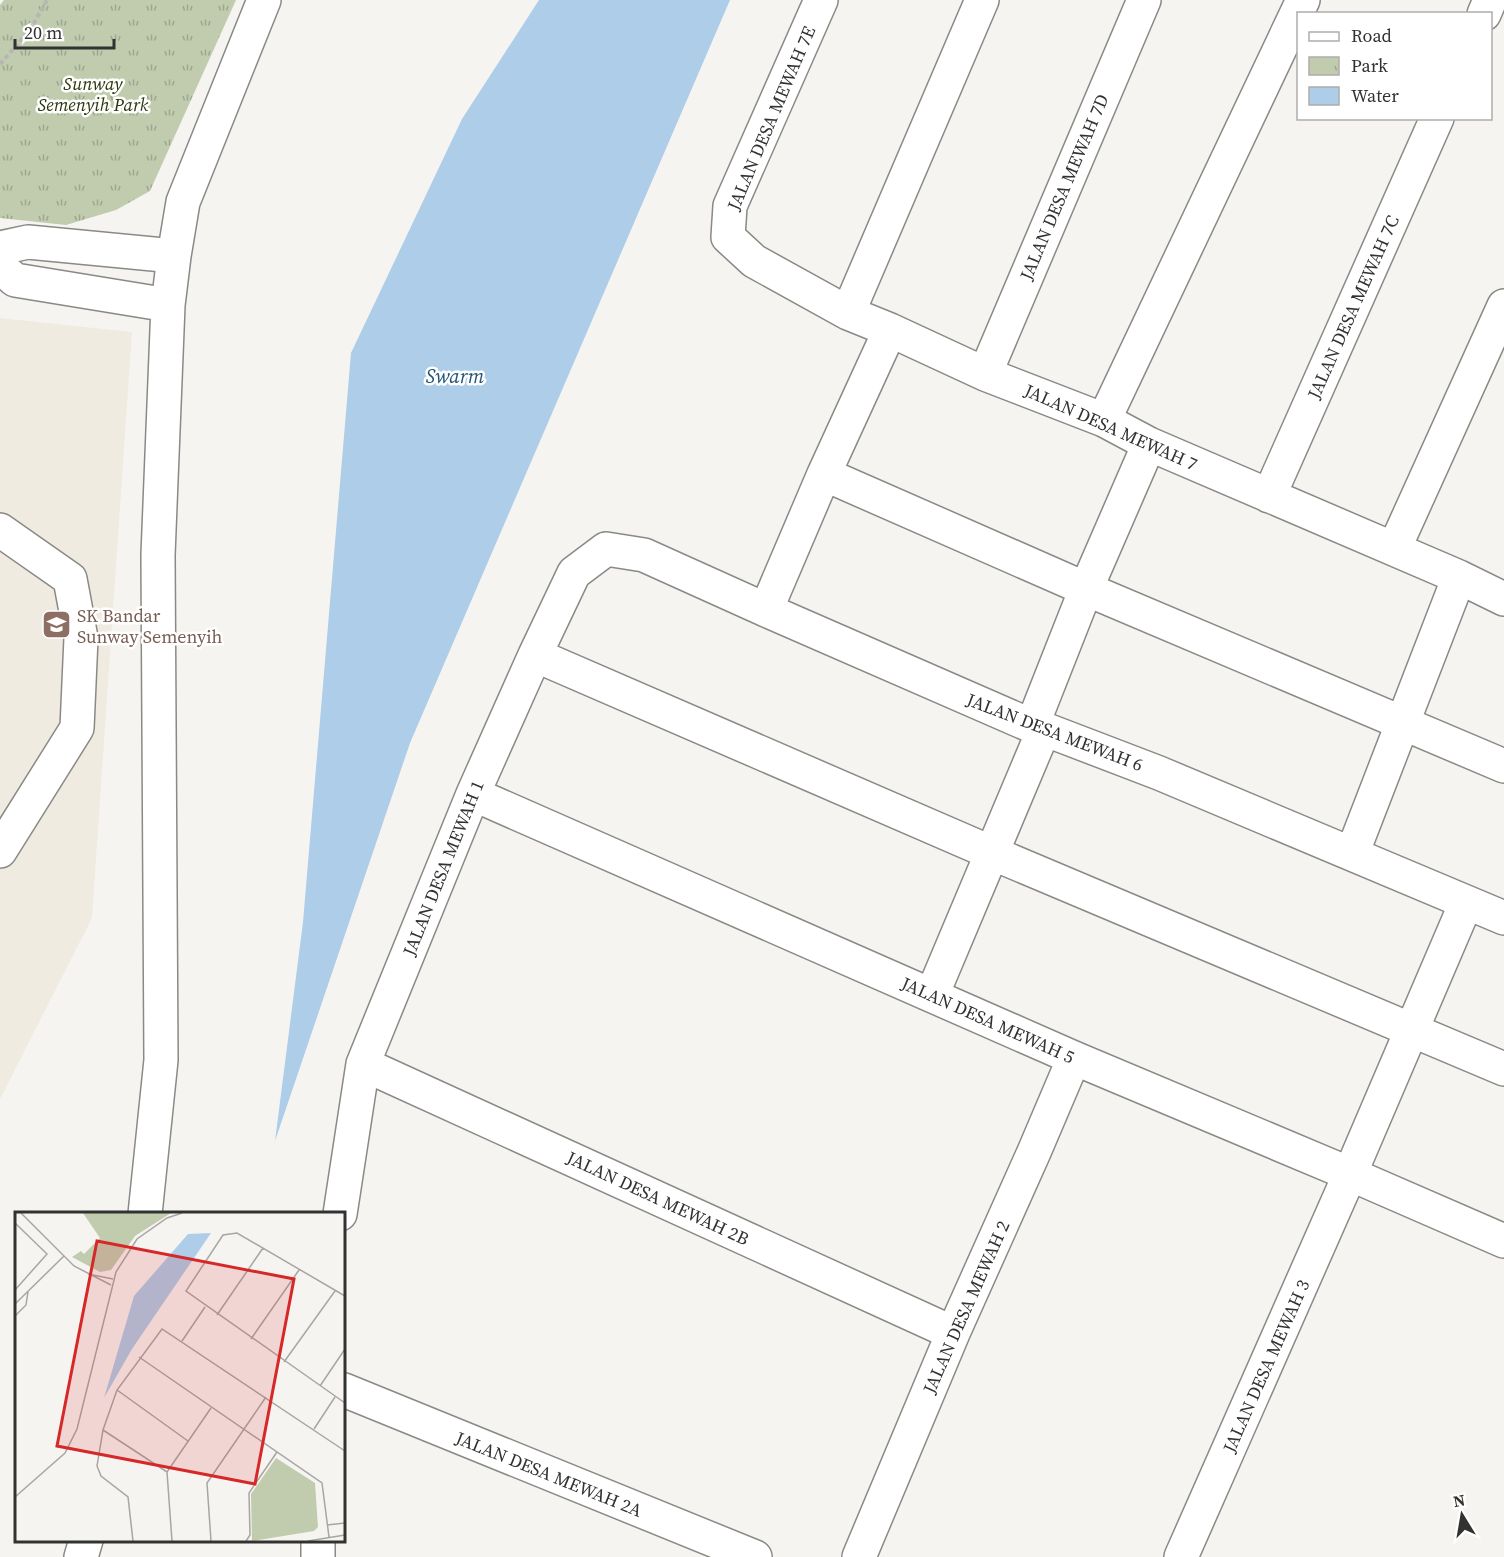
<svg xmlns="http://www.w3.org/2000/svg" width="1504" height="1557" font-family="'Source Serif 4',serif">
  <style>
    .built { fill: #f0ebe0 }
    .park { fill: url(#park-tufts) }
    .water { fill: #adcde8 }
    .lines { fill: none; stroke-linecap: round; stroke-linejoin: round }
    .minor-casing { stroke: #8a8985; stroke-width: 36 }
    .path { stroke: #b7b6b3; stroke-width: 4; stroke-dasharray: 4.5 3; stroke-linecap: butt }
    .minor { stroke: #fff; stroke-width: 33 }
    .labels { text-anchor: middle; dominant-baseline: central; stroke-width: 5; stroke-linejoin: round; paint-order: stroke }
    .park-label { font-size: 18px; font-style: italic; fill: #2a360b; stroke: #fff }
    .street-label { font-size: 18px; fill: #323230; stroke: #fff }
    .education-label { font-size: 18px; fill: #785e54; stroke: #fff; text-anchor: start }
    .water-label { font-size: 20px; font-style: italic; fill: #225379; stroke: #fff }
    .inset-road { fill: none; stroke: #a8a6a4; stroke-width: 1.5 }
    .view { fill: #d62828; fill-opacity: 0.15; stroke: #d62828; stroke-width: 3 }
    .inset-edge { fill: none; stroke: #323230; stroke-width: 3 }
  </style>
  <defs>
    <pattern id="park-tufts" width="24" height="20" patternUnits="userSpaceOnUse" patternTransform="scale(1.5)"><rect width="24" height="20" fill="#c1ccae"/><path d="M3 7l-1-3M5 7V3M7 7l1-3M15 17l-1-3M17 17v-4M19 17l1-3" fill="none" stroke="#9da68e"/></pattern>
  </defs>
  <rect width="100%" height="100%" fill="#f6f4f1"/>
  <path class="built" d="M0 318 132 332 92 918 0 1099Z"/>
  <path class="park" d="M4 0H236L150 191 116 210 66 225 0 218V5Z"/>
  <path class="water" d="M539 0H730L410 743 275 1141 303 922 351 353 462 119Z"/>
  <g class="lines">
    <defs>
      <path id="minor" d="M821 0 730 206 728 237 754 261 848 313 890 330 985 374 1104 420 1149 444 1459 577 1504 599
        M1484 14 1490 0
        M0 248 28 242 174 256
        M0 267 15 280 168 305
        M848 313 982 0
        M985 374 1144 0
        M1104 420 1303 0
        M824 474 1086 589 1504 766
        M1269 496 1437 118
        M0 530 70 579 81 638 77 728 0 851
        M1394 549 1504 306
        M766 610 824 474 890 330
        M535 655 992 853 1504 1069
        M1032 726 1086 589 1149 444
        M473 794 1074 1058 1350 1174 1504 1241
        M1352 854 1459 577
        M932 995 1044 729
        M363 1064 953 1333
        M145 1214 161 1060 158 555 168 305 174 256 183 202 264 0
        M340 1214 363 1064 473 794 535 655 574 573 606 549 644 555 766 610 1032 726 1044 729 1159 773 1504 918
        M344 1390 755 1557
        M318 1540V1557
        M81 1557 86 1540
        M859 1557 953 1333 1034 1152 1074 1058
        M1181 1557 1350 1174 1466 903"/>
    </defs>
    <use href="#minor" class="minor-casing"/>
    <path class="path" d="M0 64 30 30 47 0"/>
    <use href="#minor" class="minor"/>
  </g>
  <defs>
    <symbol id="school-square" viewBox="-11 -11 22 22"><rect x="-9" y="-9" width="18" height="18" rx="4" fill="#8d6e63" stroke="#fff"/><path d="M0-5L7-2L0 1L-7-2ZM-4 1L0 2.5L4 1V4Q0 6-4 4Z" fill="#fff"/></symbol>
  </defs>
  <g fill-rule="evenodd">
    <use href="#school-square" x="40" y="608" width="33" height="33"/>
  </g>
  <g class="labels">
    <g class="park-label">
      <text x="93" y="83">Sunway<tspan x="93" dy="21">Semenyih Park</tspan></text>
    </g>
    <g class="street-label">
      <text transform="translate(771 118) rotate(-67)">JALAN DESA MEWAH 7E</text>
      <text transform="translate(1064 187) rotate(-67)">JALAN DESA MEWAH 7D</text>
      <text transform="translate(1353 307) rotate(-66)">JALAN DESA MEWAH 7C</text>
      <text transform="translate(1111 427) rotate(24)">JALAN DESA MEWAH 7</text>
      <text transform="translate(1055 732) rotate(21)">JALAN DESA MEWAH 6</text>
      <text transform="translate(443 868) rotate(-68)">JALAN DESA MEWAH 1</text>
      <text transform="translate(988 1020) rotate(24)">JALAN DESA MEWAH 5</text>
      <text transform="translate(658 1198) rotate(25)">JALAN DESA MEWAH 2B</text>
      <text transform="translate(966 1307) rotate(-66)">JALAN DESA MEWAH 2</text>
      <text transform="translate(1266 1366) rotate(-66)">JALAN DESA MEWAH 3</text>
      <text transform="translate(549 1474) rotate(22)">JALAN DESA MEWAH 2A</text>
    </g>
    <g class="education-label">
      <text x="77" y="615">SK Bandar<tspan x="77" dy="21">Sunway Semenyih</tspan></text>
    </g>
    <g class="water-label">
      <text x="455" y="376">Swarm</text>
    </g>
  </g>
  <g transform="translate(15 1212)">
    <rect width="330" height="330" fill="#f6f4f1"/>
    <path d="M68 1H156L120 24 96 58 85 60 57 45 66 39 69 42 85 26ZM261 246 300 271 303 315 299 319 237 329 236 282Z" fill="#c1ccae"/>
    <path d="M196 21 117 137 89 186 119 84 173 22Z" fill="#adcde8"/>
    <path class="inset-road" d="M6 1 59 54 96 73M0 11 32 42 0 78M73 62 98 67M330 84 222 21 208 23 171 79 330 191M0 92 49 44M202 103 248 36M0 104 11 93 13 80M236 127 284 58M167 129 190 95M124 145 307 271 314 325M269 150 320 79M305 174 330 137M102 178 173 229M299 217 320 185M88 218 152 260M0 285 50 241 62 217 101 60 122 27 152 6 167 1M312 313 330 311M118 329 113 285 86 264 82 254 88 218 102 178 147 117 330 239M157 329 152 260 196 196M196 329 192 271 251 185M231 329 235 323 234 281 262 240M293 329 330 323"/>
    <path class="view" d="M82 29 279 67 240 272 42 234Z"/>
    <rect width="330" height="330" class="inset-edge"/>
  </g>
  <rect x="1297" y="12" width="195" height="108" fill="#ffffff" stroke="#adadac" stroke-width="1.5"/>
  <rect x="1309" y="32" width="30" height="9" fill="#ffffff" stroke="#adadac" stroke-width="1.5"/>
  <text x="1351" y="42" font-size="18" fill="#323230">Road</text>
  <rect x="1309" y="57" width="30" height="18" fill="url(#park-tufts)" stroke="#adadac" stroke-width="1.5"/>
  <text x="1351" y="72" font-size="18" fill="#323230">Park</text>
  <rect x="1309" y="87" width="30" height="18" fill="#adcde8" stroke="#adadac" stroke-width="1.5"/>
  <text x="1351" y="102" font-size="18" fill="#323230">Water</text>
  <g transform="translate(1462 1515) rotate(349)" stroke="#ffffff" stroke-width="4.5" paint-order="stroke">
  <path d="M0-4.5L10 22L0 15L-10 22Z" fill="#323230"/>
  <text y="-9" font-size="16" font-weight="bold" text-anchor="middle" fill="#323230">N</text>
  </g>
  <path d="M15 39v9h99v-9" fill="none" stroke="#323230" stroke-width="3"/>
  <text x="24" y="39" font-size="18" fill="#323230" stroke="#ffffff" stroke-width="4.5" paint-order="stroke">20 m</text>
</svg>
